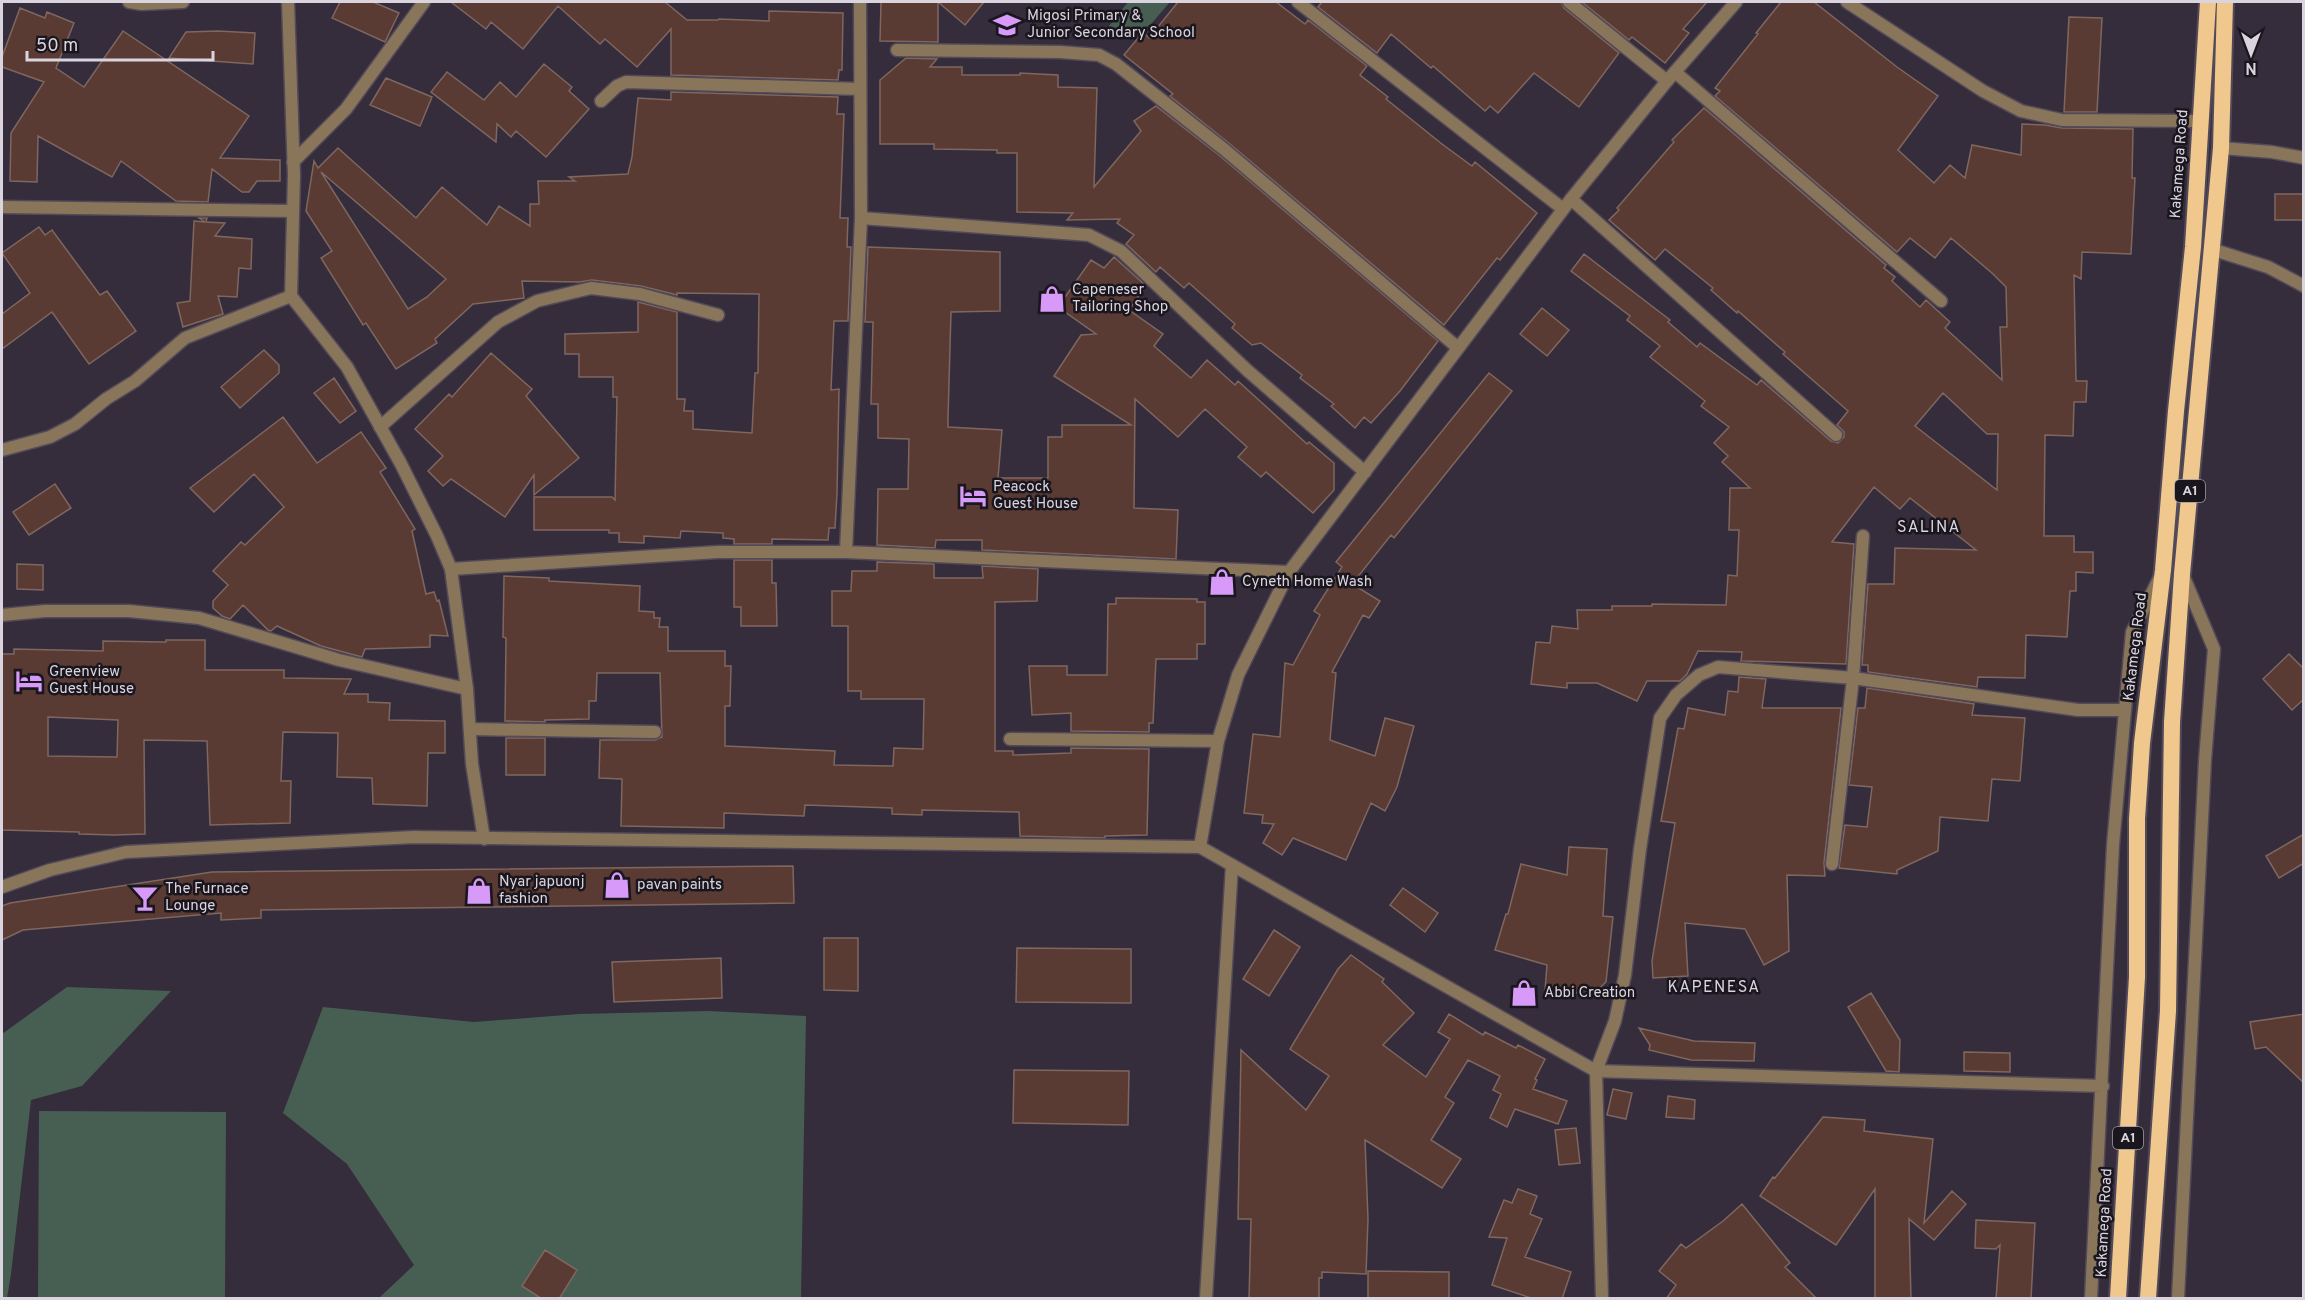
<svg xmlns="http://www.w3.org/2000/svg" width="2305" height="1300" font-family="Overpass,sans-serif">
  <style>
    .green { fill: #475f53 }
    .building { fill: #5a3b33; stroke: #7e6760; stroke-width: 1.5; fill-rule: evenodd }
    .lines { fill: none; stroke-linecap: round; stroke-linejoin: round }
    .minor-casing { stroke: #534a59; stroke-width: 15 }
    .tertiary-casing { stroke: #534a59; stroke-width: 15 }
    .trunk-casing { stroke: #534a59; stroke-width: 20 }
    .minor { stroke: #897559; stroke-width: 12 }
    .tertiary { stroke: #897559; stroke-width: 12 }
    .trunk { stroke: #f0c88d; stroke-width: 16 }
    .labels { text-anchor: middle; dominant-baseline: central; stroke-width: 5; stroke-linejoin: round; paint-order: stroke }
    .shield { fill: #1a161e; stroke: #a09ba5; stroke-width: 1.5 }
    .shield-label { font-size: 14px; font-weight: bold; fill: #dad4df }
    .poi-label { font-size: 15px; fill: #dad4df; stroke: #1a161e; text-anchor: start }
    .street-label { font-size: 15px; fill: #dad4df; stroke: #1a161e }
    .neighbourhood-label { font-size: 16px; letter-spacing: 1.5px; fill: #dad4df; stroke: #1a161e }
  </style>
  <rect width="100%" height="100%" fill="#352c3c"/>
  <path class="green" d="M1128 2H1170L1151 24 1126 39 1101 36Z
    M67 987 171 991 82 1086 31 1100 11 1274 7 1298H2V1034Z
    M323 1007 474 1022 579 1014 708 1011 806 1016 801 1298H379L414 1265 347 1164 283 1113Z
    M39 1111 226 1112 225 1298H38Z"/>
  <path class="building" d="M340 2H373L399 13 385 42 332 18Z
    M451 2H665L687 20H718L719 19 769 21V11L843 13 842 70H839L838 80 671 75V29L637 67 605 39 600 44 558 6 523 49 491 22 486 29Z
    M881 2H984L965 25 938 2V42L880 41Z
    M1178 2H1276L1305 24 1308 20 1367 66 1360 75 1388 97 1386 99 1442 144 1472 166 1475 162 1537 213 1500 260 1497 258 1444 325 1230 144 1170 96 1173 94 1124 55 1143 32 1149 38Z
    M1322 2H1561L1564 8 1619 53 1579 107 1534 73 1498 113 1490 106 1485 111 1433 66 1431 68 1391 34 1377 53 1318 7Z
    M1582 2H1707L1683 29 1689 33 1665 63 1632 37 1629 40Z
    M1781 2H1814L1897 67 1938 96 1898 150 1934 183 1950 165 1965 178 1972 145 2021 155 2022 124 2045 125 2062 128 2133 129 2132 178H2135L2131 254 2082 252 2081 279 2074 275 2076 381H2087L2086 402H2074L2073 436 2045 435 2044 536H2074V552H2093V573L2076 572V591H2070L2067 637 2026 635 2025 678 1978 677 1977 687 1868 672V665H1862L1868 584H1894L1895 548 1976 550 1910 498 1900 509 1874 487 1832 542 1854 544 1846 664 1741 661 1742 652 1698 651 1687 674 1680 681H1647L1637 701 1597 683H1567V688L1531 684 1536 642 1550 643 1552 626 1578 629 1577 610H1612V606H1652V604L1726 605 1728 575 1737 576 1739 530H1729L1730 488H1750L1722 462 1728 456 1714 443 1729 427 1701 406 1705 401 1650 357 1660 346 1627 320 1630 316 1571 271 1584 254 1670 320 1668 322 1697 347 1700 343 1757 385 1761 380 1831 441 1838 443 1844 437V432L1837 425 1848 411 1783 354 1785 352 1738 311 1737 313 1711 290 1713 288 1665 249 1655 260 1609 220 1619 210 1617 208 1674 142 1672 140 1704 108 1886 265 1884 268 1895 277 1892 281 1920 307 1926 300 1950 322 1945 328 2002 380 2000 327H2007L2006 287 1993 274 1951 238 1935 258 1910 238 1897 252 1715 96 1720 91 1715 88 1758 34 1756 33ZM1943 393 1987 434H1998L1997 490 1915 426Z
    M20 8 45 18 47 12 74 23 56 68 84 87 123 31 249 116 220 158 280 160V181H257L249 192H242L212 169 208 202 176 201 121 161 112 177 38 136 37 182 10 181 11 133 44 82 2 67V57Z
    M2069 17 2102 18 2097 112H2064Z
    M218 31 255 33 253 64 169 58 186 32Z
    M906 58 937 59 930 67H962V75H1020V73L1058 75V87L1097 88 1094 187 1141 131 1134 121 1156 106 1220 156 1438 341 1400 391 1371 423 1364 417 1355 428 1331 406 1334 404 1300 378 1302 375 1261 343 1252 345 1232 328 1235 324 1189 283 1184 288 1160 267 1156 272 1126 244 1134 235 1117 223 1120 219 1067 220 1073 213 1017 212V153H997V150L934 149V144H880V80Z
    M544 64 572 87 569 91 589 109 546 157 516 131 511 137 497 124 496 142 431 92 447 72 484 100 500 82 516 97Z
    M386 78 432 97 420 126 370 105Z
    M671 92 838 97 837 114H844L840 218H848L847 247H851L848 321H834L831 390 839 389 837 493 835 528H829L828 540 772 539V544H734V539L723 538V533L681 531 680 538 644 536V543L619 542V533H609V530H534V497H612L615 500 617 397H613V377H579V354H565V334L638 332V302L677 312V399H685L684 411H693V429L752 433 755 373H758L759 294 677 293V295L641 286 592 280 579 282 522 281 524 298 473 304 435 339 437 343 396 369 366 323 363 325 321 258 332 251 306 211 314 161 318 168 338 148 416 218 442 187 487 225 499 206 530 226V204H539L538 181H575L569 177 628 174 632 157 638 98 671 100ZM321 172 446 279 427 297 408 309Z
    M2275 194H2304V220H2275Z
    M199 218H207L206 222 225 223 215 236 252 239 251 269 239 268 237 297 218 296 223 314 183 327 177 303 190 301 194 221 205 222Z
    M39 227 45 235 52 230 100 295 107 291 136 331 89 364 52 312 2 349V314L30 293 2 253Z
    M868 247 1000 252V311L951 312 948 419V427L1002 430 998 478H1048V437H1062V425H1131L1054 376 1081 335 1096 334 1058 307 1091 260 1104 268 1114 257 1146 286 1129 310 1163 334 1154 346 1191 378 1207 360 1235 385 1238 381 1307 444 1309 442 1334 463V490L1313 513 1266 472 1261 477 1238 457 1247 447 1205 409 1178 437 1135 399 1134 508 1178 510 1176 559 982 550V540H936L935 548 877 545 878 489H908L909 439 878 438V404H871L873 322H865Z
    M1542 308 1569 330 1547 356 1520 334Z
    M264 350 279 365V373L240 408 221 387Z
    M491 353 532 389 526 396 579 458 534 495V475L505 517 451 479 443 486 428 471 443 456 415 429 449 394 452 397Z
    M1489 373 1512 391 1394 538 1391 535 1352 584 1380 601 1369 618 1363 615 1332 672 1336 673 1330 740 1375 756 1385 718 1414 726 1397 787 1385 811 1371 803 1346 860 1293 838 1282 855 1263 843 1274 824 1262 823 1263 815 1244 813 1253 734 1280 737 1285 663 1293 665 1320 615 1314 611 1342 567 1336 562Z
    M334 378 356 411 340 423 314 393Z
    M283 417 317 463 361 432 386 468 380 472 415 529 412 531 426 594 434 592 437 601 439 600 448 636 430 635V647L365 649 362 657 321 646 277 626 271 631 268 630 243 605 230 619 222 616 213 608V601L228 585 213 571 241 542 245 545 284 507 254 474 214 512 190 488Z
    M55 484 71 508 29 535 13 512Z
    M734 560H772V583H776L777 626H741V607H734Z
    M877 562 934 564V578H983L982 566 1038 569 1037 601 995 602V751H1013V755L1071 753V748L1149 749 1147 835 1105 836V838L1020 836 1019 812 922 810V815L892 814V808L805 805 804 816 724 813V828L621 826 622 779 599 778 600 740H655L662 737 660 673H597L596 701H589V719L545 720V722L505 721 506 638 503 637 504 576 549 578V581L640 586 639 611 654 612V618H660L659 627H668V651H725V666H731L730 706H725V746L835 751 834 765 893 766 894 748 923 749 924 699H861V691H848V626H832V591H851L852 571H877Z
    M17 564 43 565V590L17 589Z
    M1116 598 1197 599V602H1205V644H1197V659H1156L1153 723H1149V732L1071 731V713L1032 715 1029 666H1067V675H1107L1108 604H1116Z
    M166 640H205V670H284V678L351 679 344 694H368V702L390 703 389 720 445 721V753H428L427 806 373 804 372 778 337 777 338 733 283 732 281 781H291L290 823 210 825 207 741 144 740 145 834 114 835 79 834V832L2 830V654H14V649L103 651V641L166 642ZM48 717 118 720 117 757 48 756Z
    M2289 654 2304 669V699L2292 710 2263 679Z
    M1739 677 1766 679 1762 708H1841L1824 863 1825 876 1787 875 1789 951 1764 965 1745 929 1685 923 1688 976 1653 978 1652 961 1675 823 1661 821 1678 728 1684 729 1688 708 1725 715 1728 691 1738 692Z
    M1867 688 1974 704 1972 715 2025 718 2020 781 1992 779 1988 821 1940 817 1938 851 1897 870V874L1839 868 1845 825 1867 827 1872 787 1849 785 1858 708H1865Z
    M506 738H545V775H506Z
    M2304 834V863L2279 878 2266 856Z
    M1569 847 1607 849 1603 916 1613 917 1606 982 1593 994 1545 990 1547 965 1495 950 1506 914H1508L1521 864 1567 875Z
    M793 866 794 903 261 910V918L221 920V913L23 930 2 940V906L10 903 212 872Z
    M1403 888 1438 913 1425 932 1390 905Z
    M1274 930 1300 947 1269 996 1243 979Z
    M824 938H858V991L824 990Z
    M1017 948 1131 949V1003L1016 1002Z
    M1351 955 1384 979 1382 982 1414 1013 1383 1045 1426 1077 1450 1039 1438 1032 1449 1014 1483 1035 1485 1032 1516 1048 1518 1045 1545 1059 1535 1079 1537 1080 1533 1089 1567 1101 1558 1124 1515 1109 1507 1127 1490 1118 1501 1094 1493 1090 1500 1076 1468 1060 1445 1097 1454 1103 1431 1140 1461 1159 1442 1188 1365 1140 1368 1219 1366 1274 1322 1272V1278H1319V1299H1249L1251 1219H1238L1241 1050 1306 1110 1329 1076 1290 1049 1338 969Z
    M721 958 722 998 614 1002 612 962Z
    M1871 993 1900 1040 1899 1072 1886 1071 1848 1007Z
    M2304 1014V1083L2266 1047 2255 1049 2250 1022Z
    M1639 1028 1694 1041 1755 1043 1754 1061 1691 1060 1649 1050 1650 1045Z
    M1964 1052 2010 1053V1072L1964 1071Z
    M1014 1070 1129 1071 1128 1125 1013 1123Z
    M1613 1089 1632 1093 1626 1119 1607 1115Z
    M1668 1096 1695 1100 1694 1119 1666 1117Z
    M1823 1117 1865 1120 1864 1131 1933 1139 1924 1223 1952 1191 1966 1204 1934 1240 1909 1219 1911 1299H1875V1189L1836 1245 1760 1196 1773 1177 1775 1178Z
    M1576 1128 1580 1163 1559 1165 1555 1130Z
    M1518 1189 1537 1196 1530 1214 1542 1219 1525 1257 1571 1272 1562 1299H1534L1492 1285 1507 1238 1489 1237 1504 1200 1512 1203Z
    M1742 1204 1790 1263 1785 1267 1817 1299H1666L1676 1285 1659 1271 1681 1244 1686 1248 1723 1221Z
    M1976 1220 2035 1223 2031 1299H1996L2000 1245 1996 1249 1975 1248Z
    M545 1250 577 1270 559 1299H542L522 1286Z
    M1368 1271 1449 1272V1299H1368Z"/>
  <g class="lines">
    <defs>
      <path id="minor" d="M129 2 142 4 183 2
        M860 2 861 218 1089 235 1121 251 1248 371 1365 472
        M1298 2 1563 209
        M1569 2 1667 81
        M1847 2 1983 91 2021 111 2062 120 2202 121
        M897 50 1060 52 1099 55 1116 64 1225 150 1457 347
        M1675 72 1941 301
        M601 101 617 86 626 82 859 89
        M2221 148 2272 152 2304 158
        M293 162 346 109 424 2
        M1571 199 1836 435
        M2 207 293 211
        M2211 249 2268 267 2304 286
        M380 427 498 322 537 301 591 288 640 294 718 315
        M2 450 50 437 75 424 106 399 135 381 185 338 291 296
        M846 552 861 218
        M451 569 718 552H846L1289 572
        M2 615 45 611H129L199 618 339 660 467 689
        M470 729 655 732
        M1010 739 1218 741
        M1832 864 1853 678 1863 536
        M1596 1071 1615 1021 1625 975 1640 849 1660 718 1676 695 1699 675 1718 667 1853 678 2078 710H2125
        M1206 1298 1232 865"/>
      <path id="tertiary" d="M288 2 294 175 291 296 347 367 401 464 437 536 451 569 467 689 472 764 484 839
        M1200 847 1218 741 1238 675 1289 572 1571 199 1667 81 1736 2
        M2 887 50 870 126 852 414 837 1200 847 1596 1071 2103 1086
        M1596 1071 1602 1298
        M2091 1298 2113 845 2132 632 2159 579
        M2178 1298 2205 760 2214 649 2183 575"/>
      <path id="trunk" d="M2118 1298 2137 977V819L2142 743 2163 570 2176 411 2193 247 2208 2
        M2148 1298 2168 1011 2172 722 2182 574 2221 148 2225 2"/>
    </defs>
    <use href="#minor" class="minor-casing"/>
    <use href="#tertiary" class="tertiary-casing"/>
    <use href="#trunk" class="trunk-casing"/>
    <use href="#minor" class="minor"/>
    <use href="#tertiary" class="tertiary"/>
    <use href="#trunk" class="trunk"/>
  </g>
  <defs>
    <symbol id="school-bare" viewBox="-9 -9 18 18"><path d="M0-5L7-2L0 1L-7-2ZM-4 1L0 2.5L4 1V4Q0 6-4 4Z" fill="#d89af8" stroke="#1a161e" stroke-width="2.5" paint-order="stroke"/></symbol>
    <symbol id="shop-bare" viewBox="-9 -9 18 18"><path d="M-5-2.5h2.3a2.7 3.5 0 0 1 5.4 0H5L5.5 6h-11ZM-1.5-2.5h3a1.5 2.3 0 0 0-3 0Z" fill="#d89af8" stroke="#1a161e" stroke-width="2.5" paint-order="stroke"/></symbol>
    <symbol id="hotel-bare" viewBox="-9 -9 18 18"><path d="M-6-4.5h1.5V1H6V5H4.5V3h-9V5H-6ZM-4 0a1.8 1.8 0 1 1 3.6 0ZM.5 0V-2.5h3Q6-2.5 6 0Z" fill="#d89af8" stroke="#1a161e" stroke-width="2.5" paint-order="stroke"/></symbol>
    <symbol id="bar-bare" viewBox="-9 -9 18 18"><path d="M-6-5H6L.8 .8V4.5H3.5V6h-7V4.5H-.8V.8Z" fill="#d89af8" stroke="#1a161e" stroke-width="2.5" paint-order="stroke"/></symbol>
  </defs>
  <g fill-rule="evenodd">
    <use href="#school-bare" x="988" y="6" width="38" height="38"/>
    <use href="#shop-bare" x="1033" y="280" width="38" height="38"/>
    <use href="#hotel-bare" x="954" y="477" width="38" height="38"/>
    <use href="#shop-bare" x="1203" y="563" width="38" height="38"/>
    <use href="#hotel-bare" x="10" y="662" width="38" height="38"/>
    <use href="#shop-bare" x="598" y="866" width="38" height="38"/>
    <use href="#shop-bare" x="460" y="872" width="38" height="38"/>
    <use href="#bar-bare" x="126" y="879" width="38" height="38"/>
    <use href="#shop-bare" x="1505" y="974" width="38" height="38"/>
  </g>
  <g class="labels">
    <g class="shield">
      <rect x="2175" y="480" width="30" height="22" rx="4.5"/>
      <rect x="2113" y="1127" width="30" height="22" rx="4.5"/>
    </g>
    <g class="shield-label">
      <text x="2190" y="491">A1</text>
      <text x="2128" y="1138">A1</text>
    </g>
    <g class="poi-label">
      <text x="1027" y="16">Migosi Primary &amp;<tspan x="1027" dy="17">Junior Secondary School</tspan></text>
      <text x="1072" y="290">Capeneser<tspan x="1072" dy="17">Tailoring Shop</tspan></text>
      <text x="993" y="487">Peacock<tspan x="993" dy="17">Guest House</tspan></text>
      <text x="1242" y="582">Cyneth Home Wash</text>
      <text x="49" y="672">Greenview<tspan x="49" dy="17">Guest House</tspan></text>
      <text x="499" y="882">Nyar japuonj<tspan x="499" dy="17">fashion</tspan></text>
      <text x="637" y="885">pavan paints</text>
      <text x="165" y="889">The Furnace<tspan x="165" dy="17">Lounge</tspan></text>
      <text x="1544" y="993">Abbi Creation</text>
    </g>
    <g class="street-label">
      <text transform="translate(2180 164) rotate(-86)">Kakamega Road</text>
      <text transform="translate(2136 647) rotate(-83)">Kakamega Road</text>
      <text transform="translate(2105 1223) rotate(-87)">Kakamega Road</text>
    </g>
    <g class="neighbourhood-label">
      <text x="1929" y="528">SALINA</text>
      <text x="1714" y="988">KAPENESA</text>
    </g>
  </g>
  <rect width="2305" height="1300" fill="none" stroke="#dad4df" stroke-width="6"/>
  <g transform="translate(2251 54) rotate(180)" stroke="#1a161e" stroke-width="4.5" paint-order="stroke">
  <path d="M0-4.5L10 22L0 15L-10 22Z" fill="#dad4df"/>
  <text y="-9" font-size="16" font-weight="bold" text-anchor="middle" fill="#dad4df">N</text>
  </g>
  <path d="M27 51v9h186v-9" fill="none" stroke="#dad4df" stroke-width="3"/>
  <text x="36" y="51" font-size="18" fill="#dad4df" stroke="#1a161e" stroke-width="4.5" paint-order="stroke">50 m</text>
</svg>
